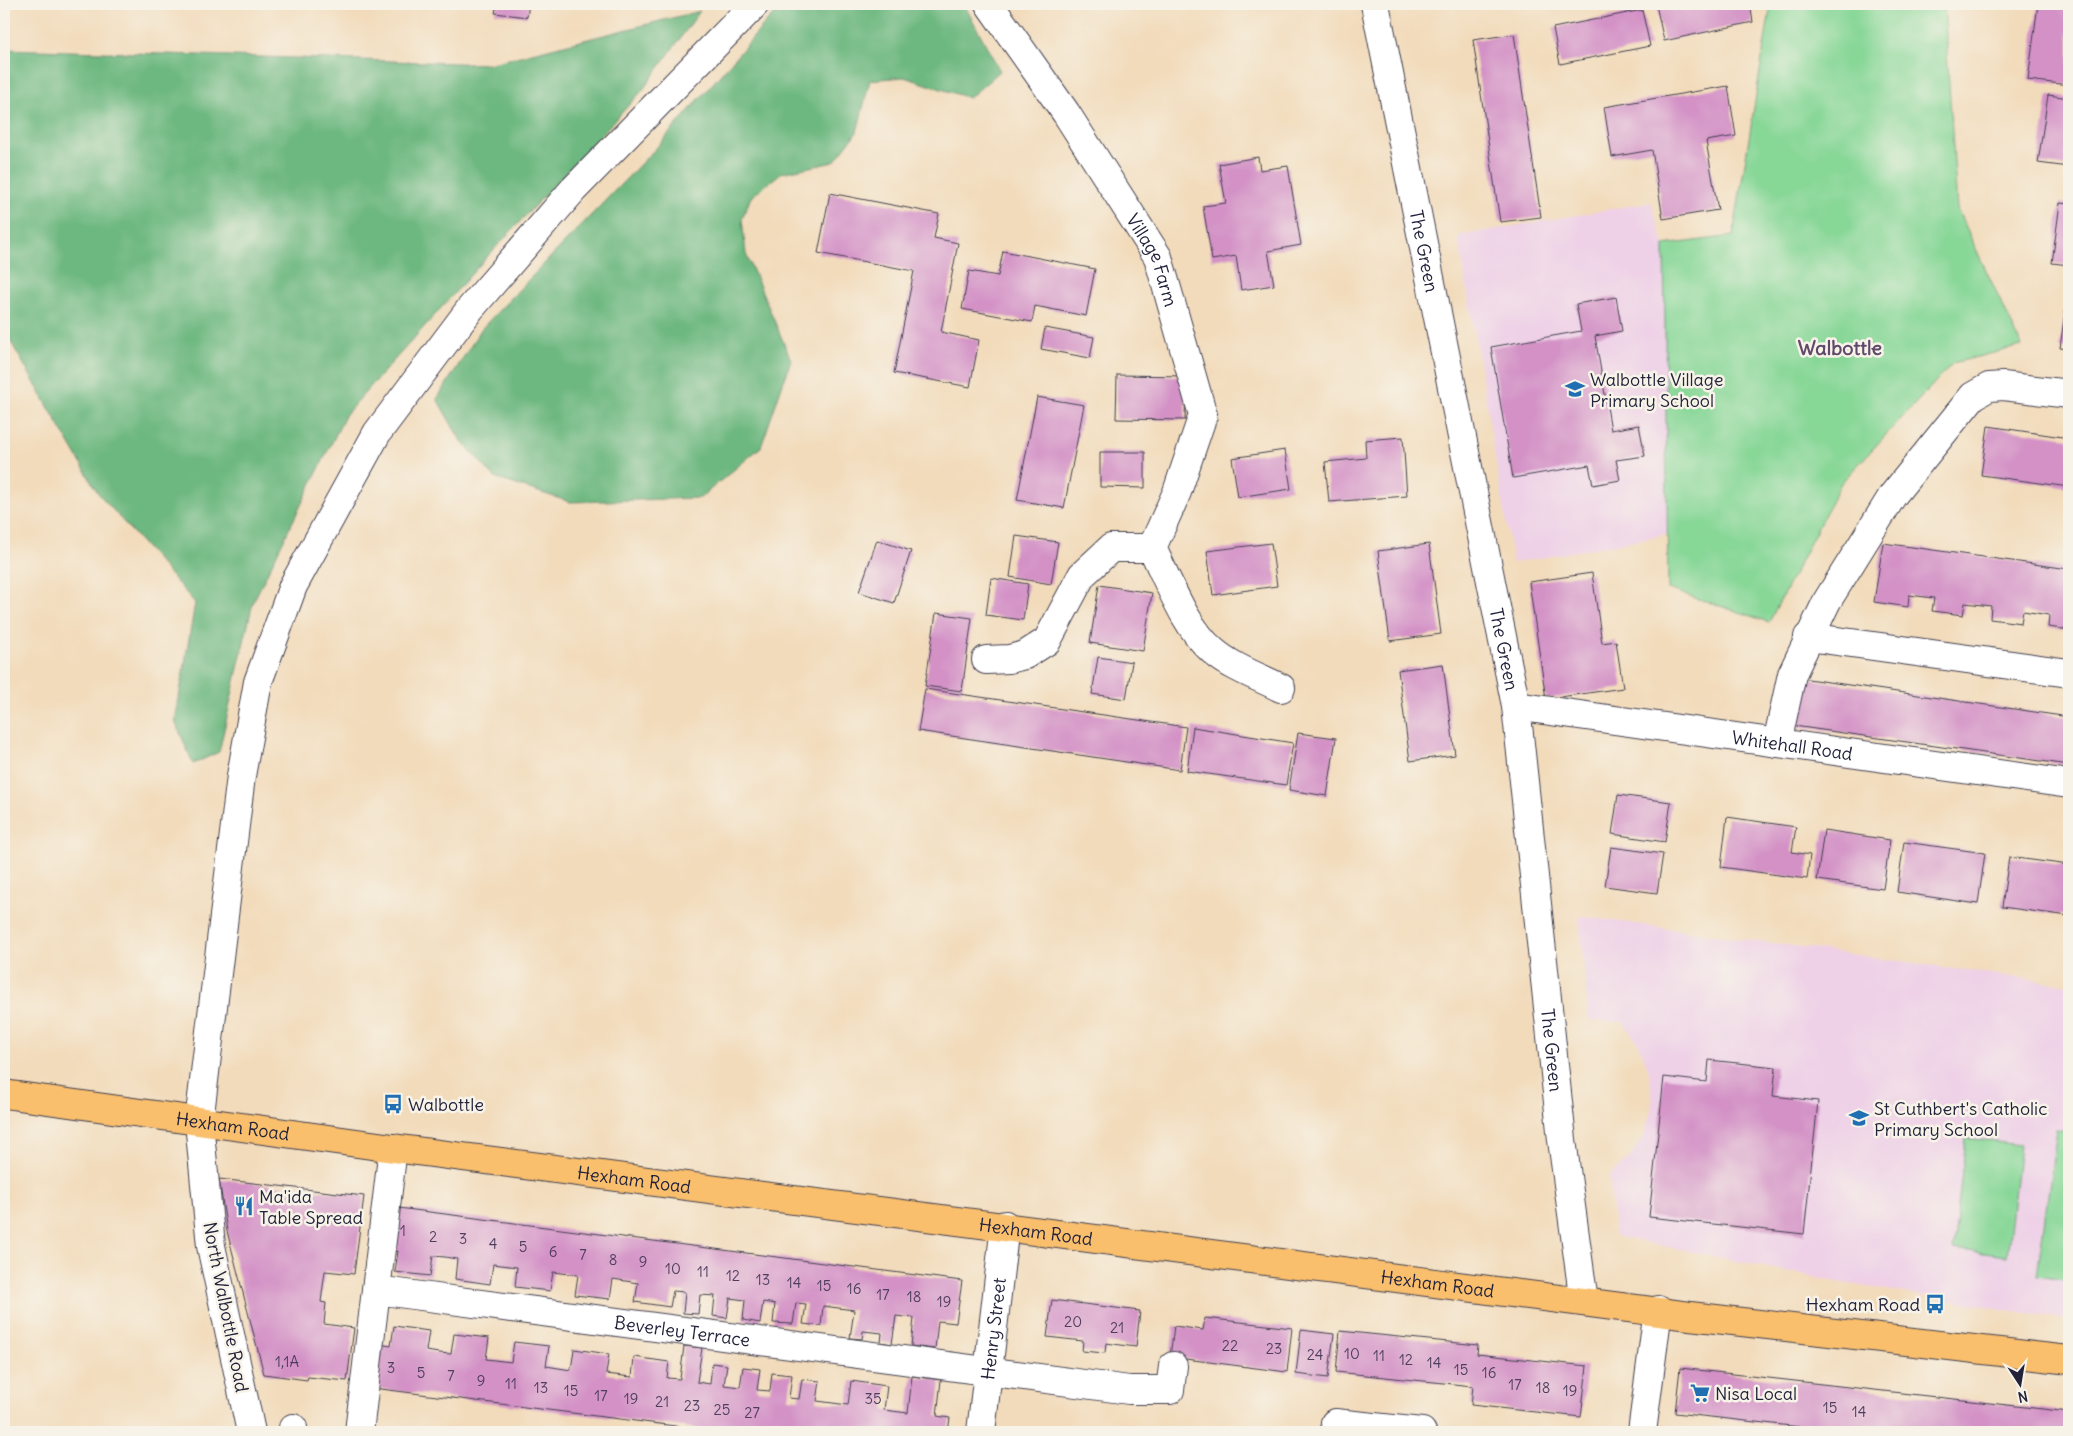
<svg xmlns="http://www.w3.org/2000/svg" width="2073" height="1436" font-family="Delius,sans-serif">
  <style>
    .built { fill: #eed0e7 }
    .green { fill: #87d797; stroke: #547c69 }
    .forest { fill: #6db880; stroke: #486d5e }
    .building { fill: #d391c6 }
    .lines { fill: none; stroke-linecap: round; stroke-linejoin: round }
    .minor-casing { stroke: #413e4e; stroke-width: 30 }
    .major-casing { stroke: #413e4e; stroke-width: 30 }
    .minor { stroke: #fff; stroke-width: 28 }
    .major { stroke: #f9bf6d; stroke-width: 28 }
    .labels { text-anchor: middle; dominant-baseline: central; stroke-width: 5; stroke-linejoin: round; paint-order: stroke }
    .number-label { font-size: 15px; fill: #4e3e5e }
    .street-label { font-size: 18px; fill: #22223b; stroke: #f7f3e8 }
    .poi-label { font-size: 18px; fill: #22223b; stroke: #f7f3e8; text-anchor: start }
    .quarter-label { font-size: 20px; font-weight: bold; fill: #60496c; stroke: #f7f3e8 }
  </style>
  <rect width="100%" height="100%" fill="#f7f3e8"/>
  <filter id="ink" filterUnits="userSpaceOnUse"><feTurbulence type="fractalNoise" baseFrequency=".02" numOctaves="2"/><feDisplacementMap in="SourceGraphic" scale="10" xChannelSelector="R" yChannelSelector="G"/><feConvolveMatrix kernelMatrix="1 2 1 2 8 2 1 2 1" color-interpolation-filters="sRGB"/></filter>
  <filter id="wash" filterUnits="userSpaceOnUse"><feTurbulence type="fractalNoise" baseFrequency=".0096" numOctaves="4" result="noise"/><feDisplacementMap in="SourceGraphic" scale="20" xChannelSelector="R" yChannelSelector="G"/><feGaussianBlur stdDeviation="1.12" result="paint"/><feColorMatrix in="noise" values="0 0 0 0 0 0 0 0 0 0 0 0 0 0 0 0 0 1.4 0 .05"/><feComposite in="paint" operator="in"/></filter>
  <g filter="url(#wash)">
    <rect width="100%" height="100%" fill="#f2dbbb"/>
    <path class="built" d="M1651 202 1664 245 1669 534 1513 563 1458 236Z
      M1579 916 2069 985V1320L1838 1282 1615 1236 1609 1176 1629 1159 1645 1133 1653 1103 1649 1071 1639 1044 1623 1022 1589 1021Z"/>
    <path class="green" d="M1771 4H1944L1957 209 2022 346 1953 363 1841 483 1769 622 1668 589 1664 245 1733 236Z
      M2057 1129 2069 1131V1281L2037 1276Z
      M1966 1138 2020 1145 2007 1256 1953 1249Z"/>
    <path class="forest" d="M790 4H964L1000 71 969 98 904 77 870 80 857 132 834 162 781 173 751 197 742 219 746 254 791 360 761 447 700 498 570 502 495 478 460 439 437 399 482 328 658 146 770 18Z
      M700 11 642 91 485 259 346 414 253 602 219 752 193 764 175 721 195 603 98 493 4 330V49L488 64Z"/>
    <g id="blocks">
      <path class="building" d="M497 4H529L527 17 495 13Z
        M1750 4 1753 22 1664 41 1656 5Z
        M2038 4H2069V85L2028 80Z
        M1642 10 1650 46 1560 64 1553 28Z
        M1514 34 1541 217 1500 222 1473 40Z
        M1728 86 1736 136 1706 141 1718 210 1663 219 1652 150 1612 157 1604 107Z
        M2048 95 2069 98V167L2038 163Z
        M1258 157 1260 170 1288 166 1301 245 1268 251 1274 285 1241 290 1236 256 1212 260 1203 206 1226 203 1219 164Z
        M830 193 939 214 934 238 958 243 941 332 979 340 970 387 894 373 914 271 818 253Z
        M2060 203 2069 204V265L2052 263Z
        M1003 251 1095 269 1086 316 1035 306 1032 322 962 309 969 271 998 276Z
        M2068 289 2069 290V349L2060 348Z
        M1616 297 1622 331 1595 336 1611 430 1639 425 1645 456 1616 460 1620 480 1593 485 1589 465 1513 478 1491 347 1581 331 1576 304Z
        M1045 328 1094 337 1090 358 1041 349Z
        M1117 375 1186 376 1185 420 1116 419Z
        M1037 397 1084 405 1064 508 1017 500Z
        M1988 426 2069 438V487L1981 475Z
        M1403 437 1407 496 1329 502 1325 462 1366 458 1365 440Z
        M1285 450 1291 489 1238 497 1232 458Z
        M1100 452H1145V488L1100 487Z
        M1016 536 1058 542 1051 584 1010 577Z
        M877 540 911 551 894 603 859 592Z
        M1271 543 1277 586 1213 595 1207 551Z
        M1883 543 2069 569V630L2048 627 2049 615 2023 611 2021 623 1990 619 1991 606 1965 603 1963 615 1932 611 1934 598 1909 595 1908 607 1874 602Z
        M1429 544 1441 634 1390 641 1378 551Z
        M1592 573 1602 643 1616 641 1623 688 1546 699 1529 582Z
        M991 578 1028 584 1023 620 986 615Z
        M1099 585 1152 593 1143 651 1090 643Z
        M936 613 972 618 962 691 925 686Z
        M1098 657 1132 662 1126 699 1092 694Z
        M1443 664 1455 755 1410 761 1398 670Z
        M1801 678 2069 717V765L1794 726Z
        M925 689 1186 727 1180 770 918 731Z
        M1193 727 1293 743 1286 785 1187 771Z
        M1298 733 1336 738 1327 796 1289 790Z
        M1618 795 1671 802 1665 842 1612 834Z
        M1727 817 1796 827 1792 852 1810 855 1807 879 1721 867Z
        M1824 830 1890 840 1883 889 1817 880Z
        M1904 842 1985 853 1978 904 1897 892Z
        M1611 847 1663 854 1657 893 1605 886Z
        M2009 857 2069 865V916L2002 907Z
        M1709 1060 1776 1067 1773 1096 1818 1101 1804 1234 1649 1217 1664 1077 1707 1082Z
        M219 1179 364 1196 354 1274 325 1271 321 1302 326 1303 324 1324 354 1328 347 1381 308 1377 307 1380 264 1374 227 1231Z
        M391 1207 962 1281 956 1323 938 1321 935 1349 911 1346 914 1318 896 1316 892 1344 881 1342 882 1333 863 1331 862 1339 850 1338 854 1310 823 1306 821 1326 803 1324 806 1304 796 1303 793 1324 773 1323 775 1304 763 1302 760 1323 743 1320 745 1300 730 1298 727 1318 713 1316 715 1296 700 1295 698 1314 683 1313 685 1292 673 1291 670 1307 635 1302 638 1283 613 1279 610 1299 575 1295 578 1275 553 1272 550 1291 515 1287 517 1267 493 1264 490 1284 455 1279 457 1259 445 1257 433 1256 430 1276 395 1272 398 1251 385 1250Z
        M1052 1300 1140 1311 1136 1347 1106 1343 1105 1353 1082 1351 1083 1341 1047 1337Z
        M1205 1318 1292 1328 1287 1372 1170 1357 1174 1326 1203 1330Z
        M394 1326 429 1331 426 1351 439 1353 451 1354 454 1334 489 1338 486 1359 511 1362 514 1342 549 1346 546 1366 571 1370 574 1349 609 1354 606 1374 632 1377 634 1357 669 1362 667 1378 680 1379 684 1346 702 1348 697 1382 710 1384 712 1363 727 1365 724 1385 740 1387 743 1367 760 1369 757 1390 770 1391 772 1373 792 1375 789 1398 799 1399 802 1379 820 1381 817 1401 848 1405 851 1381 887 1386 884 1410 908 1413 912 1376 941 1380 937 1416 950 1418 948 1432H723L373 1388 379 1344 391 1346Z
        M1301 1330 1334 1334 1328 1378 1296 1374Z
        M1340 1331 1478 1345 1477 1354 1587 1366 1581 1417 1471 1405 1473 1386 1336 1372Z
        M1680 1368 2069 1412V1432H1845L1675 1413Z"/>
    </g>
  </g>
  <g filter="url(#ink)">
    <use href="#blocks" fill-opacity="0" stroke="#413e4e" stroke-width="1"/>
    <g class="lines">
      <defs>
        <g id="minor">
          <path id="s1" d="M989 4 1066 113 1158 257 1203 415 1177 492 1152 548"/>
          <path id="s2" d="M1375 4 1516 706 1562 1140 1584 1302"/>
          <path d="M1808 637 2069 673"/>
          <path d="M986 660 1009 659 1025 655 1047 641 1082 575 1111 548H1152C1168 580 1185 627 1213 651 1231 667 1259 677 1281 688"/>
          <path id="s3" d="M1516 706 2069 784"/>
          <path d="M1777 743 1792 674 1827 601 1893 495 1973 396 1989 387 2003 386 2069 394"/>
          <path id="s4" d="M376 1290 1129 1390H1170L1173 1366"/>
          <path d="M1335 1423 1422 1432"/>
          <path d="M293 1428V1432"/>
          <path d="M251 1432 211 1246 199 1122 241 776 258 682 293 586 377 433 470 309 573 190 755 4"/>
          <path d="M359 1432 393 1148"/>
          <path id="s5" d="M981 1432 1005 1225"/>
          <path d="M1642 1432 1658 1310"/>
        </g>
        <g id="major">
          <path id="s6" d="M4 1094 393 1148 1690 1316 2069 1360"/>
        </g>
      </defs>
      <use href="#minor" class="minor-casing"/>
      <use href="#major" class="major-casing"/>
      <use href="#minor" class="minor"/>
      <use href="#major" class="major"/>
    </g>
  </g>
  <defs>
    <symbol id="school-bare" viewBox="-9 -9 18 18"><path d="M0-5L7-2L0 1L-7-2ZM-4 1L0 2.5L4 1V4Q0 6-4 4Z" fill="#1f6fb2" stroke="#f7f3e8" stroke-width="2.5" paint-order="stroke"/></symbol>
    <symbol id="bus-bare" viewBox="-9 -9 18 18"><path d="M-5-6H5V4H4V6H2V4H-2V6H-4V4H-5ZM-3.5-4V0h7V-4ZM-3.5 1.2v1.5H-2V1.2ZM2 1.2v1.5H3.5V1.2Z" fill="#1f6fb2" stroke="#f7f3e8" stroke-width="2.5" paint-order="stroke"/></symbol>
    <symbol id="restaurant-bare" viewBox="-9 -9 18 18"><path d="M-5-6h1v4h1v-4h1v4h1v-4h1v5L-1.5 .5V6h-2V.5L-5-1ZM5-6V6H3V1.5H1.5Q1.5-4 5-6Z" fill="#1f6fb2" stroke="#f7f3e8" stroke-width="2.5" paint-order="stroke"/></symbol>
    <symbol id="supermarket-bare" viewBox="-9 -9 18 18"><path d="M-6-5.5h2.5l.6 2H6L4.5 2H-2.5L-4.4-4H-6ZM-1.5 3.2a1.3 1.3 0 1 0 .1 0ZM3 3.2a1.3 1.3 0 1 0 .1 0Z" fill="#1f6fb2" stroke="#f7f3e8" stroke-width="2.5" paint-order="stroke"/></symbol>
  </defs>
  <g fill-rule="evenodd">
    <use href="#school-bare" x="1561" y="375" width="28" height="28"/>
    <use href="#bus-bare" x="379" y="1090" width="28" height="28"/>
    <use href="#school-bare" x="1845" y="1104" width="28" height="28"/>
    <use href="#restaurant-bare" x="230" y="1192" width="28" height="28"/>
    <use href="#bus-bare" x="1921" y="1290" width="28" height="28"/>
    <use href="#supermarket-bare" x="1686" y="1379" width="28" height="28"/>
  </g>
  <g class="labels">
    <g class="number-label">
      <text x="403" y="1230">1</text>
      <text x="433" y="1236">2</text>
      <text x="463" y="1238">3</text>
      <text x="493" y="1243">4</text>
      <text x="523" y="1246">5</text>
      <text x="553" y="1251">6</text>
      <text x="583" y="1254">7</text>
      <text x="613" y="1259">8</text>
      <text x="643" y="1261">9</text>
      <text x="673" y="1268">10</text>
      <text x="703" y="1271">11</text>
      <text x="733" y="1275">12</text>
      <text x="763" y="1279">13</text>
      <text x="794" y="1282">14</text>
      <text x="824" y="1285">15</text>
      <text x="854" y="1288">16</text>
      <text x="883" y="1294">17</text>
      <text x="914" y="1296">18</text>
      <text x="944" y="1301">19</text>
      <text x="1073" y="1321">20</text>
      <text x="1117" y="1327">21</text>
      <text x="1230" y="1345">22</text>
      <text x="1274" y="1348">23</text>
      <text x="1352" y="1353">10</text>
      <text x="1315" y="1354">24</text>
      <text x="1379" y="1355">11</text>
      <text x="1406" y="1359">12</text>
      <text x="287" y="1361">1,1A</text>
      <text x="1434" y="1362">14</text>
      <text x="391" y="1367">3</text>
      <text x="1461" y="1369">15</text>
      <text x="421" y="1372">5</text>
      <text x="1489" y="1372">16</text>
      <text x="451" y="1375">7</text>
      <text x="481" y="1380">9</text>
      <text x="511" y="1383">11</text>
      <text x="1515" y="1384">17</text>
      <text x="541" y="1387">13</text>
      <text x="1543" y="1387">18</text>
      <text x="571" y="1390">15</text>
      <text x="1570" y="1390">19</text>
      <text x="601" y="1395">17</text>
      <text x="631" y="1398">19</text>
      <text x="873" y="1398">35</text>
      <text x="662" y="1401">21</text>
      <text x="692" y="1405">23</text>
      <text x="1830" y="1407">15</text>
      <text x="722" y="1409">25</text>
      <text x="1859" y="1411">14</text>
      <text x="752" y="1412">27</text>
    </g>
    <g class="street-label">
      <text stroke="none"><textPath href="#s2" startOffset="252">The Green</textPath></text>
      <text stroke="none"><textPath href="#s1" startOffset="305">Village Farm</textPath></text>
      <text stroke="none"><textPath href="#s2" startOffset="658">The Green</textPath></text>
      <text stroke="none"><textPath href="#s3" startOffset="279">Whitehall Road</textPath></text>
      <text stroke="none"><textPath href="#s2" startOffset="1062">The Green</textPath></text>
      <text stroke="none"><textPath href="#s6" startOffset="231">Hexham Road</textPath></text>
      <text stroke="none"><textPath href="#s6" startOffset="636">Hexham Road</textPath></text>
      <text stroke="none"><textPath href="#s6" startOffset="1041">Hexham Road</textPath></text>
      <text stroke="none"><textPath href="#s6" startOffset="1446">Hexham Road</textPath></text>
      <text transform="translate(226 1307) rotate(79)">North Walbottle Road</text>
      <text stroke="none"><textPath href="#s5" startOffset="104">Henry Street</textPath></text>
      <text stroke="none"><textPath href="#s4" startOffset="309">Beverley Terrace</textPath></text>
    </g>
    <g class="poi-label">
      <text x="1590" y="379">Walbottle Village<tspan x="1590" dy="21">Primary School</tspan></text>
      <text x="408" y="1104">Walbottle</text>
      <text x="1874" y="1108">St Cuthbert's Catholic<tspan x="1874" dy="21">Primary School</tspan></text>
      <text x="259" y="1196">Ma'ida<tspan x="259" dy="21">Table Spread</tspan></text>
      <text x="1920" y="1304" text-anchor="end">Hexham Road</text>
      <text x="1715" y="1393">Nisa Local</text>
    </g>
    <g class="quarter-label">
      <text x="1840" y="347">Walbottle</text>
    </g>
  </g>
  <rect width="2073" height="1436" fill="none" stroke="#f7f3e8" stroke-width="20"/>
  <g transform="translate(2020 1384) rotate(168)" stroke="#f7f3e8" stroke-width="4" paint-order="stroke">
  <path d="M0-4L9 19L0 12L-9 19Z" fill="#22223b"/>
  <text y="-8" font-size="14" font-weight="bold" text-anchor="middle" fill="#22223b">N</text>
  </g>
</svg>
